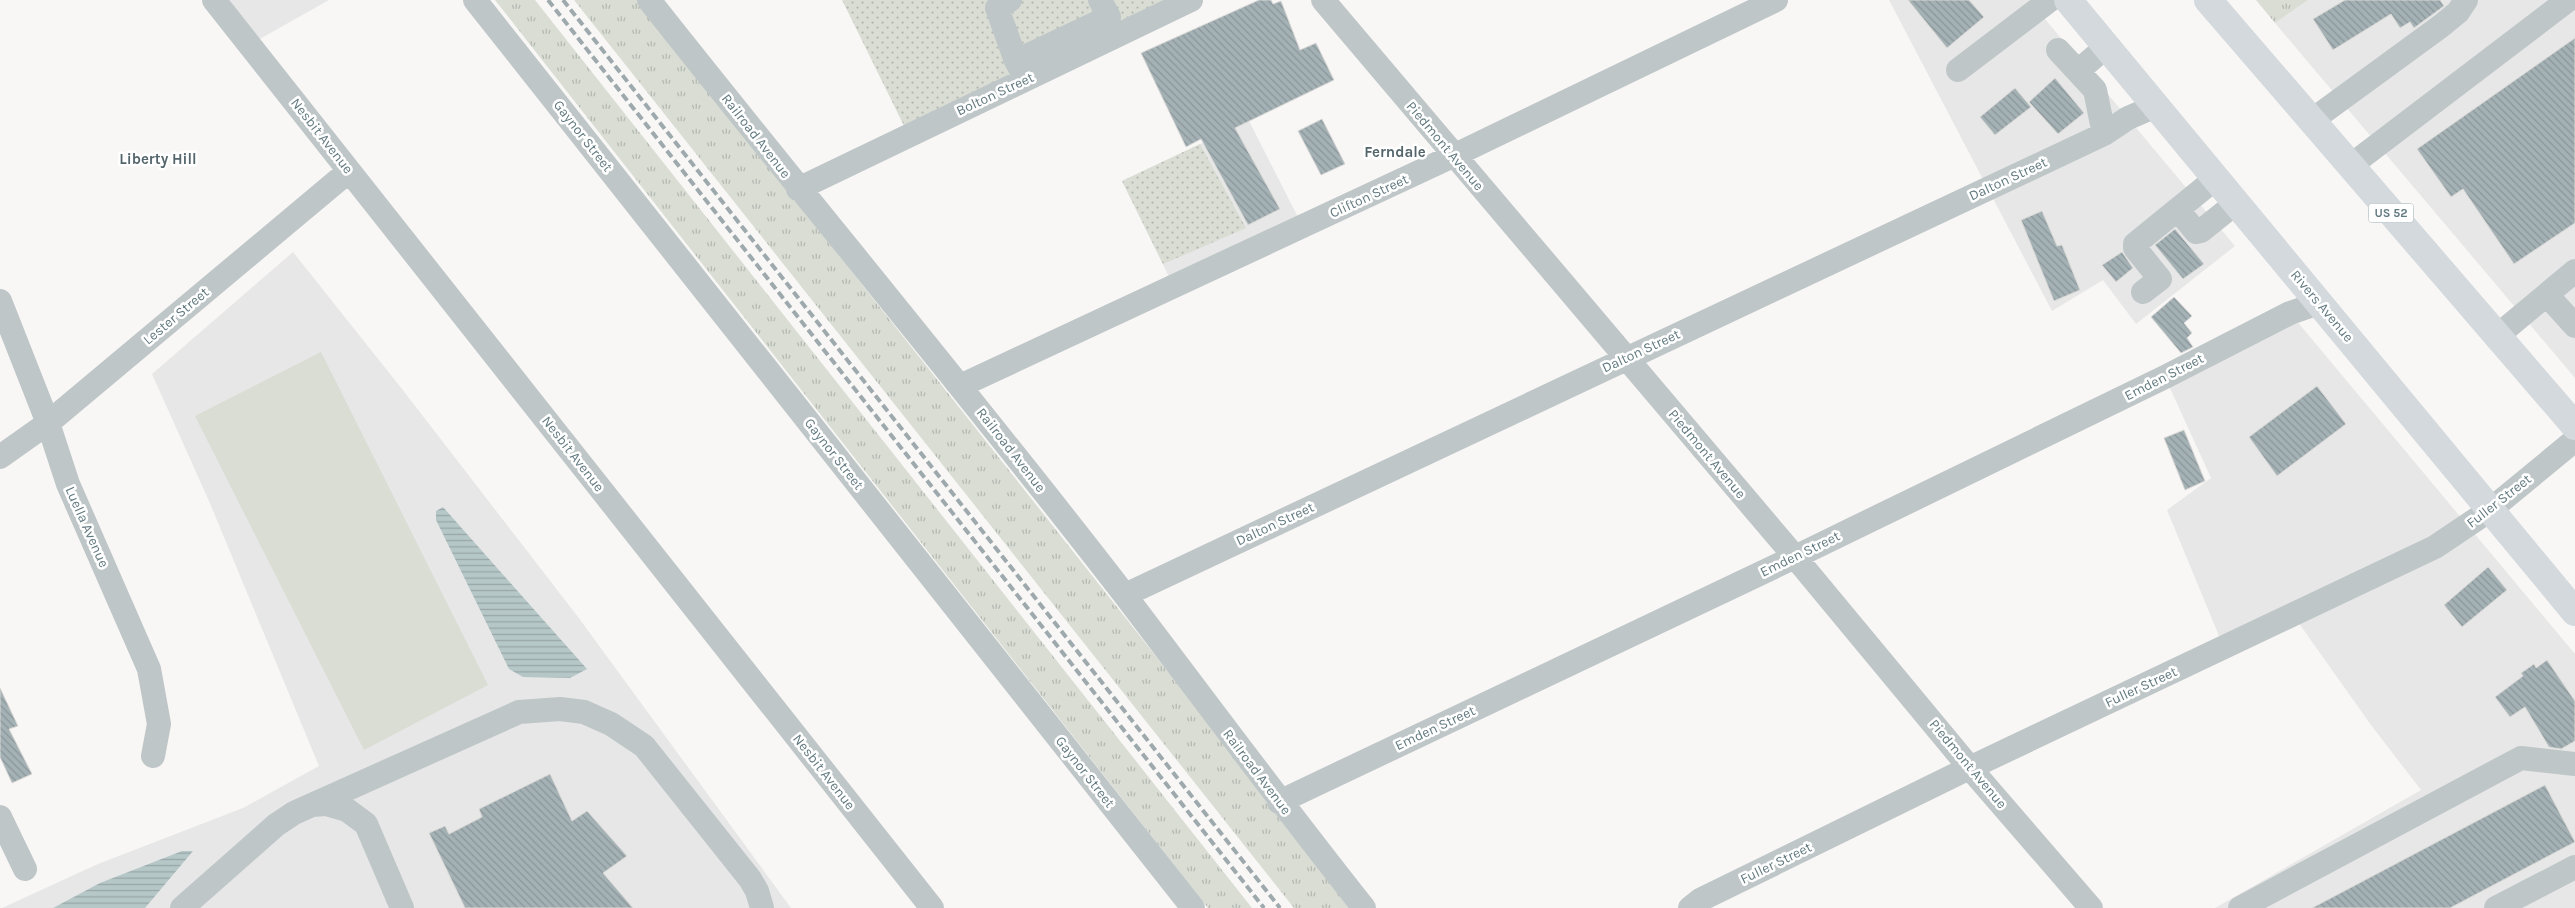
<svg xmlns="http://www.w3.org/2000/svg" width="2575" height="908" font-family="Karla,sans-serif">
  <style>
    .built { fill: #e6e7e6 }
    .grass { fill: url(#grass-tufts) }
    .park { fill: url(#park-dots) }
    .pitch { fill: #d9ddd4 }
    .water { fill: url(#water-rules) }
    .building { fill: url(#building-back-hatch); stroke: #dad9d7 }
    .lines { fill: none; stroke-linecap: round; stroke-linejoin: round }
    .minor { stroke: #bfc6c8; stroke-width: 24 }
    .major { stroke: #d3d9dc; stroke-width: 28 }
    .rail { stroke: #9ea9ad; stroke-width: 4; stroke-dasharray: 8 4; stroke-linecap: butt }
    .labels { text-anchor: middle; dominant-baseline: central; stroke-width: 5; stroke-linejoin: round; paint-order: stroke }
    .shield { fill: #fff; stroke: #91a2a7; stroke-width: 1 }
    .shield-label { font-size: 12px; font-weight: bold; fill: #627a81 }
    .street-label { font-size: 14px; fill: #627a81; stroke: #fff }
    .neighbourhood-label { font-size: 15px; font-weight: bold; fill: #54666c; stroke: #fff }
  </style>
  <defs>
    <pattern id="grass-tufts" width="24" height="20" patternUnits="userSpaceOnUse" patternTransform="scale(1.25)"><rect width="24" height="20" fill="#d9ddd4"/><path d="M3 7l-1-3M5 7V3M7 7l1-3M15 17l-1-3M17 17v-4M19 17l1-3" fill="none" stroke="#b3b8b1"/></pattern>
    <pattern id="park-dots" width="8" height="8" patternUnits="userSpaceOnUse" patternTransform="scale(1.25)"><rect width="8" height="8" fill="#d9ddd4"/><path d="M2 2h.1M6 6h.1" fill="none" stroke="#b3b8b1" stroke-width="1.8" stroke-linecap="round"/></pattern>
    <pattern id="water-rules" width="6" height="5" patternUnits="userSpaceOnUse" patternTransform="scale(1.25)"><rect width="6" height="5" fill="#b6c7c8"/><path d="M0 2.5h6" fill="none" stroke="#97a7a8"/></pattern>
    <pattern id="building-back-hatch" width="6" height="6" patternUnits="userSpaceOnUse" patternTransform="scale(1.25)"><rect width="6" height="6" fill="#a5b2b5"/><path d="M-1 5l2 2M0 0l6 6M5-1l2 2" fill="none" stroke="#8a9699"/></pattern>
  </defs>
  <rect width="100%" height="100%" fill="#f8f7f5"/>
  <path class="built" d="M214 0H329L249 45Z
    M1889 0H2029L2235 246 2136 324 2103 280 2052 311Z
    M2308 0H2575V378L2275 23Z
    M1249 121 1303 227 1174 287 1122 181Z
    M293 252 402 389 578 617 791 908H2L98 864 243 808 319 766 209 501 152 374Z
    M2290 313 2575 654V908H2215L2421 790 2371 725 2293 615 2224 648 2167 510 2211 478 2165 377Z"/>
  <path class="grass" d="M495 0H535L1252 908H1208Z
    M574 0H637L1355 908H1294Z
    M2256 0H2308L2275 23Z"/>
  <path class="park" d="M842 0H1191L908 134Z
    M1200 144 1246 228 1163 264 1122 181Z"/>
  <path class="pitch" d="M321 352 488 685 364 750 195 416Z"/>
  <path class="water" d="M443 507 587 669 570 678 523 677 509 669 436 520V511Z
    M182 851H193L145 908H53L100 883Z"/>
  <path class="building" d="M1259 0H1271L1273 4 1281 1 1300 50 1316 43 1334 80 1235 128 1280 209 1248 225 1201 139 1186 147 1141 53Z
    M1908 0H1969L1984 17 1947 48Z
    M2345 0H2440L2444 6 2414 28 2410 22 2400 28 2391 14 2333 50 2313 19Z
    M2575 38V223L2514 264 2463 189 2451 197 2417 149Z
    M2055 78 2084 113 2058 134 2029 102Z
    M2015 88 2031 107 1995 135 1980 117Z
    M1322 119 1345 164 1321 175 1298 131Z
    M2042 211 2057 246 2062 245 2080 290 2054 301 2021 220Z
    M2175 229 2204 264 2183 279 2155 245Z
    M2122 252 2133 268 2116 282 2102 265Z
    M2174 297 2192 316 2184 323 2192 333 2187 338 2193 347 2181 353 2151 317Z
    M2317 386 2346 424 2277 476 2249 437Z
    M2184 430 2205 481 2185 490 2164 438Z
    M2488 567 2507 590 2462 627 2444 605Z
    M2547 660 2575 701V741L2561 749 2549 747 2525 707 2510 717 2495 697 2523 676 2521 673 2534 664 2536 668Z
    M0 688 18 726 9 729 32 774 12 783 0 757Z
    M550 774 572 821 587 811 627 856 603 873 633 908H465L429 833 445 826 449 834 482 817 479 809Z
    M2545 785 2575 842 2450 908H2312Z"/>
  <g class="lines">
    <path class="minor" d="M214 0 932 908
      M475 0 1193 908
      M649 0C806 199 969 393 1124 594 1204 699 1282 805 1364 908
      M1010 0 997 8 1016 61
      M1323 0 1795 557 1970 768 2091 908
      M2058 50 2095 90 2104 134
      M1958 70 2050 0
      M2078 71 2107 46
      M1026 79 1016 61 1109 17 1100 0
      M2311 121 2441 26 2458 12 2466 0
      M2350 166 2568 0
      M798 189 1191 0
      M2178 210 2196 232 2201 231 2236 203
      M2143 292 2160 279 2135 248V244L2215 179
      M2547 295 2575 326
      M0 301 48 423 68 484 149 669 159 724 153 756
      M2497 336 2575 271
      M960 386 1453 156 1776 0
      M0 457 48 423 349 171
      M1125 595 2104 134 2128 118 2156 106
      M1279 802 1795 557 2165 377 2290 313 2319 303
      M312 805 326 804 347 810 366 824 402 908
      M0 817 25 869
      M182 908 276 825 294 813 519 712 560 709 584 712 611 724 644 746 750 879 757 891 762 908
      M1690 908 1700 900 1959 773 2435 547 2490 510 2575 440
      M2240 908 2521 758 2575 764
      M2496 908 2575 867"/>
    <path class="major" d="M2068 0 2575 612
      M2208 0 2575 426"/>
    <path class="rail" d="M548 0 1264 908
      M563 0 1280 908"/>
  </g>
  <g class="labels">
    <rect class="shield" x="2368.5" y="203.5" width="45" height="19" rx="4"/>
    <g class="shield-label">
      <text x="2391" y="213">US 52</text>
    </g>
    <g class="street-label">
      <text transform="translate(995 94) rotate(-25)">Bolton Street</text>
      <text transform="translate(322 136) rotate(52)">Nesbit Avenue</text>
      <text transform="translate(583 136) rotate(52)">Gaynor Street</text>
      <text transform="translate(756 136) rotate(52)">Railroad Avenue</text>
      <text transform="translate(1445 146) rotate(50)">Piedmont Avenue</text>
      <text transform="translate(2008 179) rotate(-25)">Dalton Street</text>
      <text transform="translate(1369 196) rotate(-25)">Clifton Street</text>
      <text transform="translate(2322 306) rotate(50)">Rivers Avenue</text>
      <text transform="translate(176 316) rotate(-40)">Lester Street</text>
      <text transform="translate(1641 351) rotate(-25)">Dalton Street</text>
      <text transform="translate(2164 377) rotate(-27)">Emden Street</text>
      <text transform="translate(1011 450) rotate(52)">Railroad Avenue</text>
      <text transform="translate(573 454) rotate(52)">Nesbit Avenue</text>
      <text transform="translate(834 454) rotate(52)">Gaynor Street</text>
      <text transform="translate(1707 454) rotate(50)">Piedmont Avenue</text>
      <text transform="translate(2499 501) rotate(-38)">Fuller Street</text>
      <text transform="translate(1275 524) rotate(-25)">Dalton Street</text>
      <text transform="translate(87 527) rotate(66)">Luella Avenue</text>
      <text transform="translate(1800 554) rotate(-26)">Emden Street</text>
      <text transform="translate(2141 687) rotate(-25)">Fuller Street</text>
      <text transform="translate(1435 728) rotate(-25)">Emden Street</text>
      <text transform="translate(1968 764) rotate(50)">Piedmont Avenue</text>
      <text transform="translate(824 772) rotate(52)">Nesbit Avenue</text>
      <text transform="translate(1085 772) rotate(52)">Gaynor Street</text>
      <text transform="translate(1257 772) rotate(53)">Railroad Avenue</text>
      <text transform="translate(1776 863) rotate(-26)">Fuller Street</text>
    </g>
    <g class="neighbourhood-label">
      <text x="1395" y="152">Ferndale</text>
      <text x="158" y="159">Liberty Hill</text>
    </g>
  </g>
</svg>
